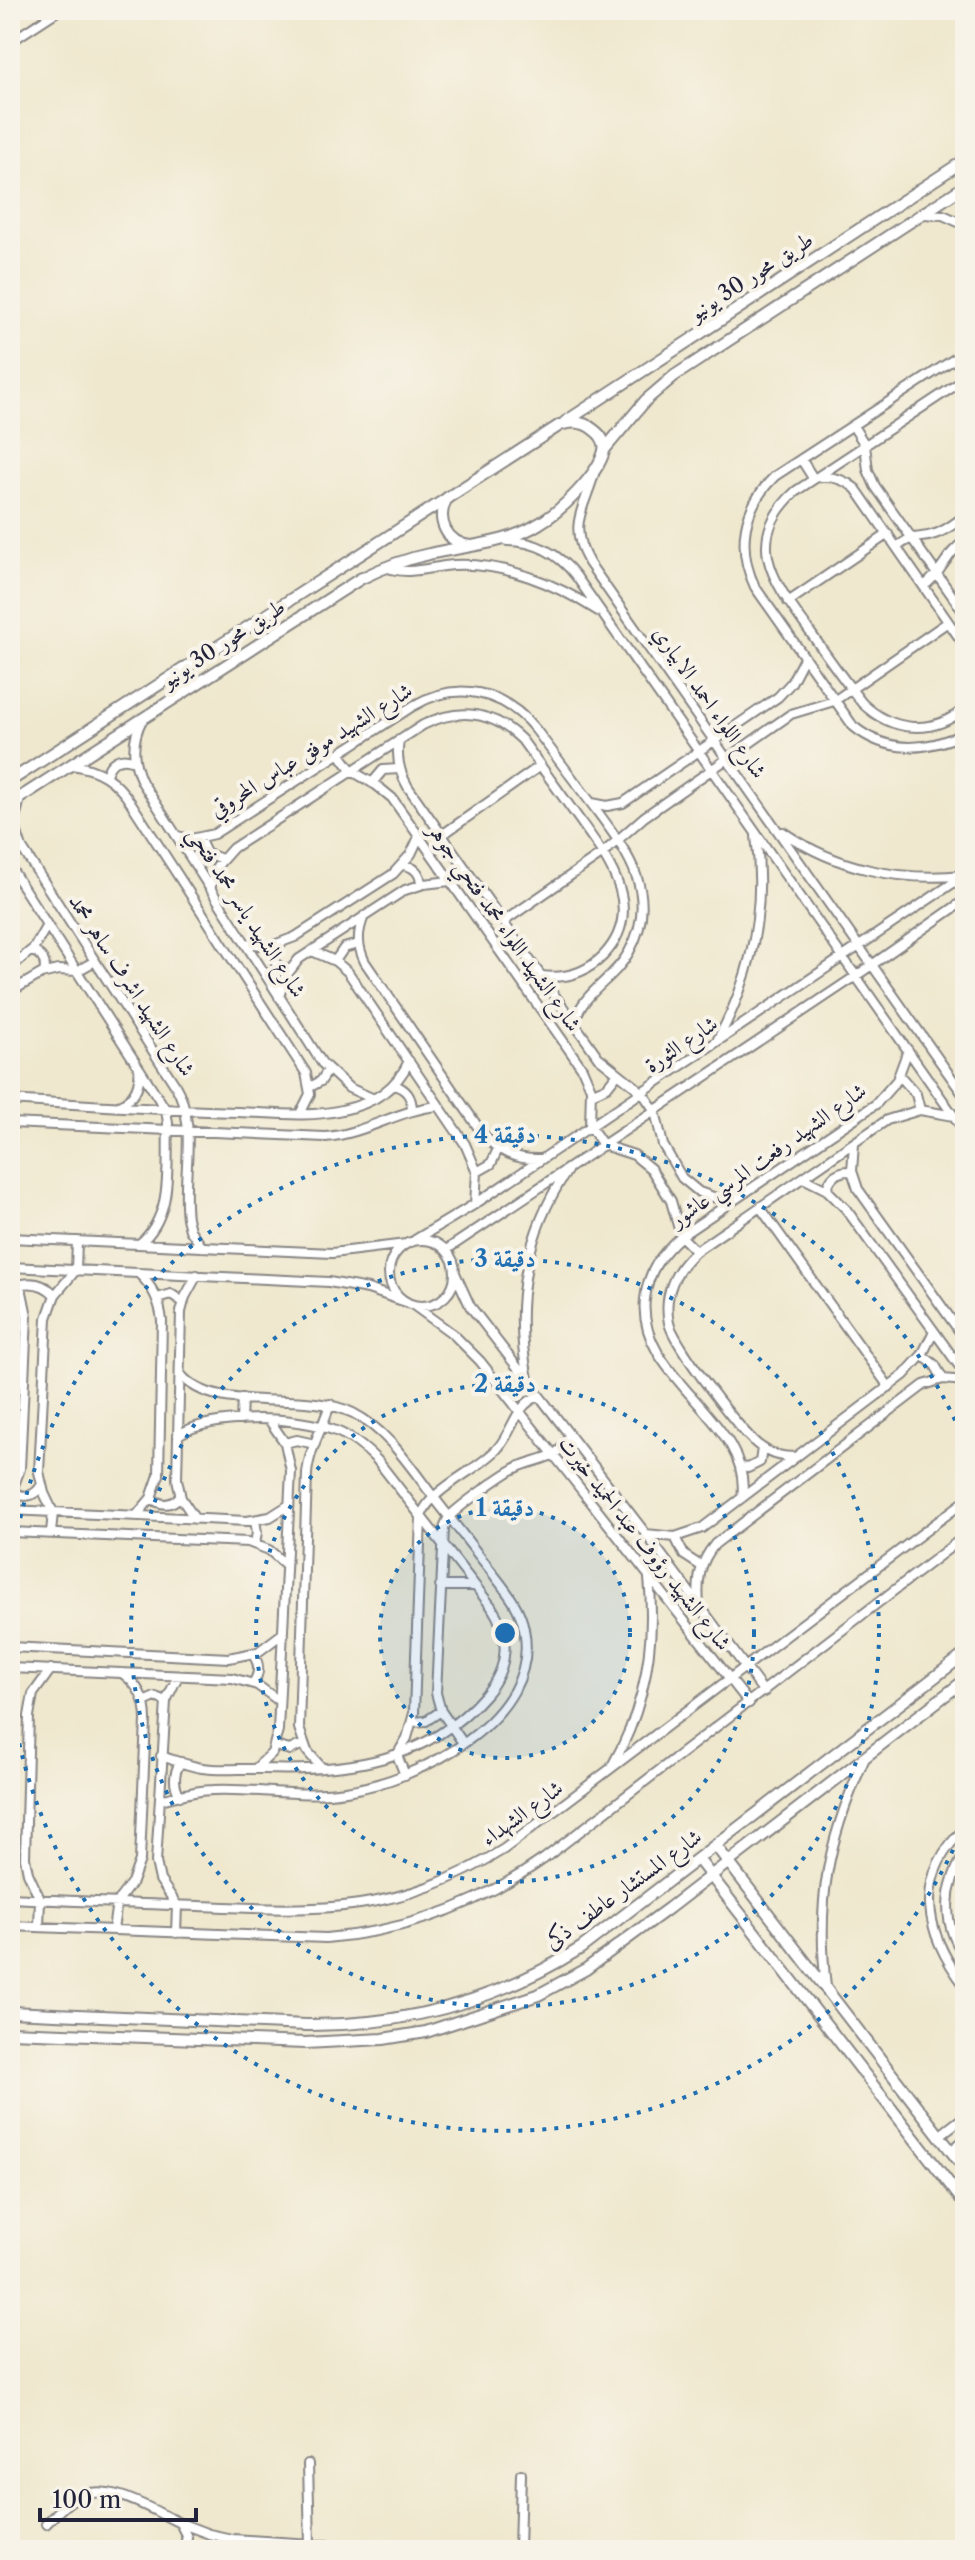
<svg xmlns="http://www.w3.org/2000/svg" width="975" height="2560" font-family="'Libre Caslon Text',Amiri,serif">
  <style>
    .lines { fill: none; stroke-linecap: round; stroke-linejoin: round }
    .minor-casing { stroke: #888584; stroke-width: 12 }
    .tertiary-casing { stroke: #888584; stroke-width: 14 }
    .minor { stroke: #fff; stroke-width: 8 }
    .tertiary { stroke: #fff; stroke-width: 10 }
    .ring { fill: none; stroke: #1f6fb2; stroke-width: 4; stroke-dasharray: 4 8 }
    .labels { text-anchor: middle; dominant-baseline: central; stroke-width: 8; stroke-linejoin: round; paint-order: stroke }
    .street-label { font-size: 22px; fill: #22223b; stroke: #f7f3e8 }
    .centre { fill: #1f6fb2; stroke: #f7f3e8; stroke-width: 4 }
    .ring-label { font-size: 24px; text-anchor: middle; font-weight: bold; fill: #1f6fb2; stroke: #f7f3e8; stroke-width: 8; stroke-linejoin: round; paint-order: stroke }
  </style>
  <rect width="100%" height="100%" fill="#f7f3e8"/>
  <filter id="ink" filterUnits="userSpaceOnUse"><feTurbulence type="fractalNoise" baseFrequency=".0125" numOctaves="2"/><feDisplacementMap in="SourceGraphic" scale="16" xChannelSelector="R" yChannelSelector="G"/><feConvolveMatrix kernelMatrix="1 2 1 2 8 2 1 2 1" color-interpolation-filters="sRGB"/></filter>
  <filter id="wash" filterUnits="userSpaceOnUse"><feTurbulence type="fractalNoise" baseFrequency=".006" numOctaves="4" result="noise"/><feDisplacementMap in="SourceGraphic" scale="32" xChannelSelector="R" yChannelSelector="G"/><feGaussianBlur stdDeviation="1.8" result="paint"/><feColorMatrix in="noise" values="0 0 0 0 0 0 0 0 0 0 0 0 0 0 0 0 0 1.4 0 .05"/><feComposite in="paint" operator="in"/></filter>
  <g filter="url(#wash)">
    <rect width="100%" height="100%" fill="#efe8ce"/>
  </g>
  <g filter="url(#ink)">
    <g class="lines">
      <defs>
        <path id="minor" d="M10 19 18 37
          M10 42 59 10
          M922 214 943 215 965 225
          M965 352 775 476C743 507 736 547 755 587L853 726C887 754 927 751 965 733
          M965 379 796 491C740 542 776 584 810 632 827 656 844 680 862 703 892 732 933 736 965 708
          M853 426 865 445 868 470 875 486 965 614
          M801 459 813 478C830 475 843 478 856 489L965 646
          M594 474C584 510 567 524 589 563L965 1097
          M507 541C536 541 559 554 576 576L965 1132
          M897 547C917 532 916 541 935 534 946 531 956 522 965 516
          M385 567C409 576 429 567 453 565 504 562 556 584 598 611
          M924 586C944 571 945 554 965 541
          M788 602 888 534
          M142 720C131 741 132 761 142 782L322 1063 349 1088 374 1099
          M399 740C396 757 399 772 408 787L598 1057 642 1092 655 1111 663 1145 682 1178 699 1192 730 1203
          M339 753 352 771 376 785 392 798 582 1068 591 1089 590 1126 603 1145 634 1155 651 1169 671 1201 681 1236 696 1251
          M71 765C98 768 116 780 131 803L306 1073 310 1094 300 1114
          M106 776C109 761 121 755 134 761
          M372 783 383 770 399 769
          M20 798 14 823 22 848 175 1085C199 1125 181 1173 187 1218L190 1230 202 1247
          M592 803 607 806 623 803 778 697 791 683 804 658
          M783 832C837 869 900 882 964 875
          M442 835 540 766
          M177 836 191 839 214 834 413 706C457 680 504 690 536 730 554 754 573 779 591 803 625 849 662 893 629 952 614 980 583 991 574 1023
          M199 838 206 853 222 859
          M402 865C414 866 421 873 421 885
          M10 867 166 1110 168 1123C166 1165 175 1215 139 1244
          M210 889 217 866 233 848 423 725C459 707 493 711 522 740 540 765 558 790 576 815 605 856 649 908 603 956 586 973 564 979 541 976
          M364 916C357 933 357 946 365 962L482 1133C498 1152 516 1160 541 1159
          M503 922 603 853 644 817 791 714 834 701 948 622
          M245 943 271 946 295 937 393 874 411 854 419 837
          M271 946C270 959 277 968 289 970
          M31 951C42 954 47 962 44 973
          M312 951 335 961 348 972 465 1144 477 1172 475 1204
          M335 961 344 948 358 944
          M10 968 34 948 47 925
          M10 992 41 974 58 970 77 971 95 961
          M279 997 285 977 299 959 405 890 424 884 450 881 466 869
          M718 1039C752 976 766 907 756 836
          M900 1076 916 1094 920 1110
          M394 1085C407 1089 412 1097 412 1110
          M310 1087 321 1081 328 1070
          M591 1094 607 1087 618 1073
          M10 1100C86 1105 162 1110 238 1112 272 1113 309 1118 342 1110 372 1104 396 1090 409 1061
          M119 1106C134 1098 141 1085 139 1068
          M10 1123 325 1137C366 1134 399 1109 439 1106
          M854 1144 852 1171 858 1189 965 1339
          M477 1172 491 1164 498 1149
          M803 1178 827 1190 846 1209 965 1374
          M827 1190C829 1177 838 1170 852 1171
          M760 1207 889 1387
          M10 1238 332 1253 406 1244
          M389 1273a33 33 0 1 1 66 0a33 33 0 1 1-66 0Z
          M415 1240 475 1204 965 875
          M446 1250 856 976 965 900
          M10 1267 329 1282 368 1289 406 1302
          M455 1273 470 1306 646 1534 764 1692
          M10 1274 22 1292 27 1316 20 1469 10 1496
          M18 1285C33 1281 45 1284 55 1295
          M157 1298 171 1294 183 1302
          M413 1305 453 1334 480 1361 749 1703
          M922 1355 935 1365 943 1379
          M528 1379C513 1306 525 1233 567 1171
          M241 1420 242 1398
          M285 1443 297 1440 315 1444
          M796 1457C783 1457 771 1455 761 1447 742 1435 674 1344 669 1323 663 1295 675 1269 696 1251L887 1120 920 1110 954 1116
          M741 1467 748 1468 760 1462 762 1448
          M13 1491C23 1499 34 1497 41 1486
          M151 1498C161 1506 172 1506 180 1496
          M742 1498C754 1421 636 1379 645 1299 648 1271 661 1254 681 1236L876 1104 897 1080 908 1050
          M10 1510 247 1521 270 1517 289 1505
          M136 1516 151 1498 159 1475 162 1321C160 1302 153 1286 138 1273
          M195 1519 181 1498 177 1479 181 1312 185 1297 197 1275
          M255 1521 257 1532 255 1544
          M10 1532 248 1542 269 1550 286 1565
          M51 1533 53 1512 44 1493 39 1472 47 1318 55 1295 76 1270 77 1241
          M646 1534 675 1537 702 1528 904 1375 922 1355 934 1331
          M675 1537 684 1555 701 1566
          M440 1586H475
          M699 1605C697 1581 699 1563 715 1544L924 1385 943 1379 965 1381
          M10 1647 229 1658 258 1652 282 1634
          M252 1654C260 1663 260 1673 253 1683
          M10 1668 232 1678 257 1685 279 1701
          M144 1702 155 1697 166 1701
          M412 1722 426 1721 441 1711
          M463 1743 441 1711 436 1693 444 1529C445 1525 447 1520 449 1517 458 1507 502 1475 514 1469 535 1457 560 1462 569 1435
          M275 1746 290 1750 303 1744
          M161 1756C174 1760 188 1766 202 1768 222 1771 243 1768 263 1769 347 1772 427 1762 485 1695 509 1668 511 1636 491 1606L377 1460C365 1448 352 1437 336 1431 298 1416 213 1413 178 1435
          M612 1766C645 1708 656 1644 649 1578
          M322 1768 307 1751 299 1728 307 1474C309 1449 323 1428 330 1404
          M255 1769 272 1753 278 1730 291 1471 285 1443 270 1421
          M405 1775 397 1755 407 1738 414 1713 421 1516C432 1487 476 1472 497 1449 514 1431 514 1405 539 1396
          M180 1796C173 1784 173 1773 181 1762
          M160 1800C177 1796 196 1790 213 1790 257 1788 302 1798 346 1791 419 1780 542 1719 524 1629 520 1605 502 1586 488 1567 469 1543 451 1519 432 1495 409 1465 388 1431 353 1413 302 1388 216 1416 181 1375
          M965 1828C912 1878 925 1934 965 1986
          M965 1854C944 1886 941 1924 965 1956
          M10 1898C73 1901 136 1904 199 1906 319 1911 397 1916 504 1849L965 1501
          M10 1926 326 1938C406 1931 479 1905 545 1858L965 1536
          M39 1927 40 1899 28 1873 25 1858 29 1716 33 1694 51 1669
          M113 1930 117 1902 132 1882 140 1860 146 1720C146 1700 139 1685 122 1673
          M176 1933 177 1905 160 1880 156 1862 166 1701 178 1676
          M826 1987C816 1900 828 1840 864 1760
          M939 2136 965 2116
          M951 2151 965 2139
          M308 2464 310 2544
          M180 2523 209 2534 232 2539 407 2550
          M46 2524C54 2516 63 2505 74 2499 107 2479 149 2509 180 2523L187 2537 183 2550
          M519 2550 521 2474"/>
        <path id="tertiary" d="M565 422 965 160
          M604 450 646 400 674 376 965 186
          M10 781 446 499
          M10 804 360 579C382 568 405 559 429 554 467 545 506 545 540 523 561 511 598 475 604 451 606 443 601 435 594 430 584 421 572 421 560 425L447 498C435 520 446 543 471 546
          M716 1846 965 2169
          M698 1859 965 2204
          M10 2012 306 2025C406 2026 497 2001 581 1948L965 1654
          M10 2032 305 2043 383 2039 426 2032 538 1995 586 1969 669 1908 965 1680"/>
      </defs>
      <use href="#minor" class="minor-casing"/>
      <use href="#tertiary" class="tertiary-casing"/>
      <use href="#minor" class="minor"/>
      <use href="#tertiary" class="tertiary"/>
    </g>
  </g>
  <circle cx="505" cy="1633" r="125" fill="#1f6fb2" fill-opacity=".12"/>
  <g class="ring">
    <circle cx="505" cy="1633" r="125"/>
    <circle cx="505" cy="1633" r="249"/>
    <circle cx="505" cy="1633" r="374"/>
    <path d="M963 1828A498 498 0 0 1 10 1689M10 1577A498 498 0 0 1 963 1438"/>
  </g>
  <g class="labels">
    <g class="street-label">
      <text transform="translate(751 276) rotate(-33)">طريق محور 30 يونيو</text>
      <text transform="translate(223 643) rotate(-33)">طريق محور 30 يونيو</text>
      <text transform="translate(710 702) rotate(55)">شارع اللواء احمد الابياري</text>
      <text transform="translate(311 750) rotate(-32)">شارع الشهيد موفق عباس المحروقي</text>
      <text transform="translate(247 912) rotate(57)">شارع الشهيد ياسر محمد فتحي</text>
      <text transform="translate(505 927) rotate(55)">شارع الشهيد اللواء محمد فتحي جوهر</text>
      <text transform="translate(132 985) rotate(57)">شارع الشهيد اشرف ساهر محمد</text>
      <text transform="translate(681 1044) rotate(-34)">شارع الثورة</text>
      <text transform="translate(768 1155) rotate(-35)">شارع الشهيد رفعت المرسي عاشور</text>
      <text transform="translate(645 1543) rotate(52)">شارع الشهيد رؤوف عبد الحميد خيرت</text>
      <text transform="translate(522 1813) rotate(-36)">شارع الشهداء</text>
      <text transform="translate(623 1889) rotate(-36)">شارع المستشار عاطف ذكى</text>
    </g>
  </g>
  <circle cx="505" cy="1633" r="12" class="centre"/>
  <g class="ring-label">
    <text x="505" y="1143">4 دقيقة</text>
    <text x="505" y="1267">3 دقيقة</text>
    <text x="505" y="1392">2 دقيقة</text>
    <text x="505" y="1516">1 دقيقة</text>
  </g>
  <rect width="975" height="2560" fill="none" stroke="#f7f3e8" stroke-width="40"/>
  <path d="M40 2508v12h156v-12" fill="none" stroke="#22223b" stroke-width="4"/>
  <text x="52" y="2508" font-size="24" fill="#22223b" stroke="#f7f3e8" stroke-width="6" paint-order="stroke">100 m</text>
</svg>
